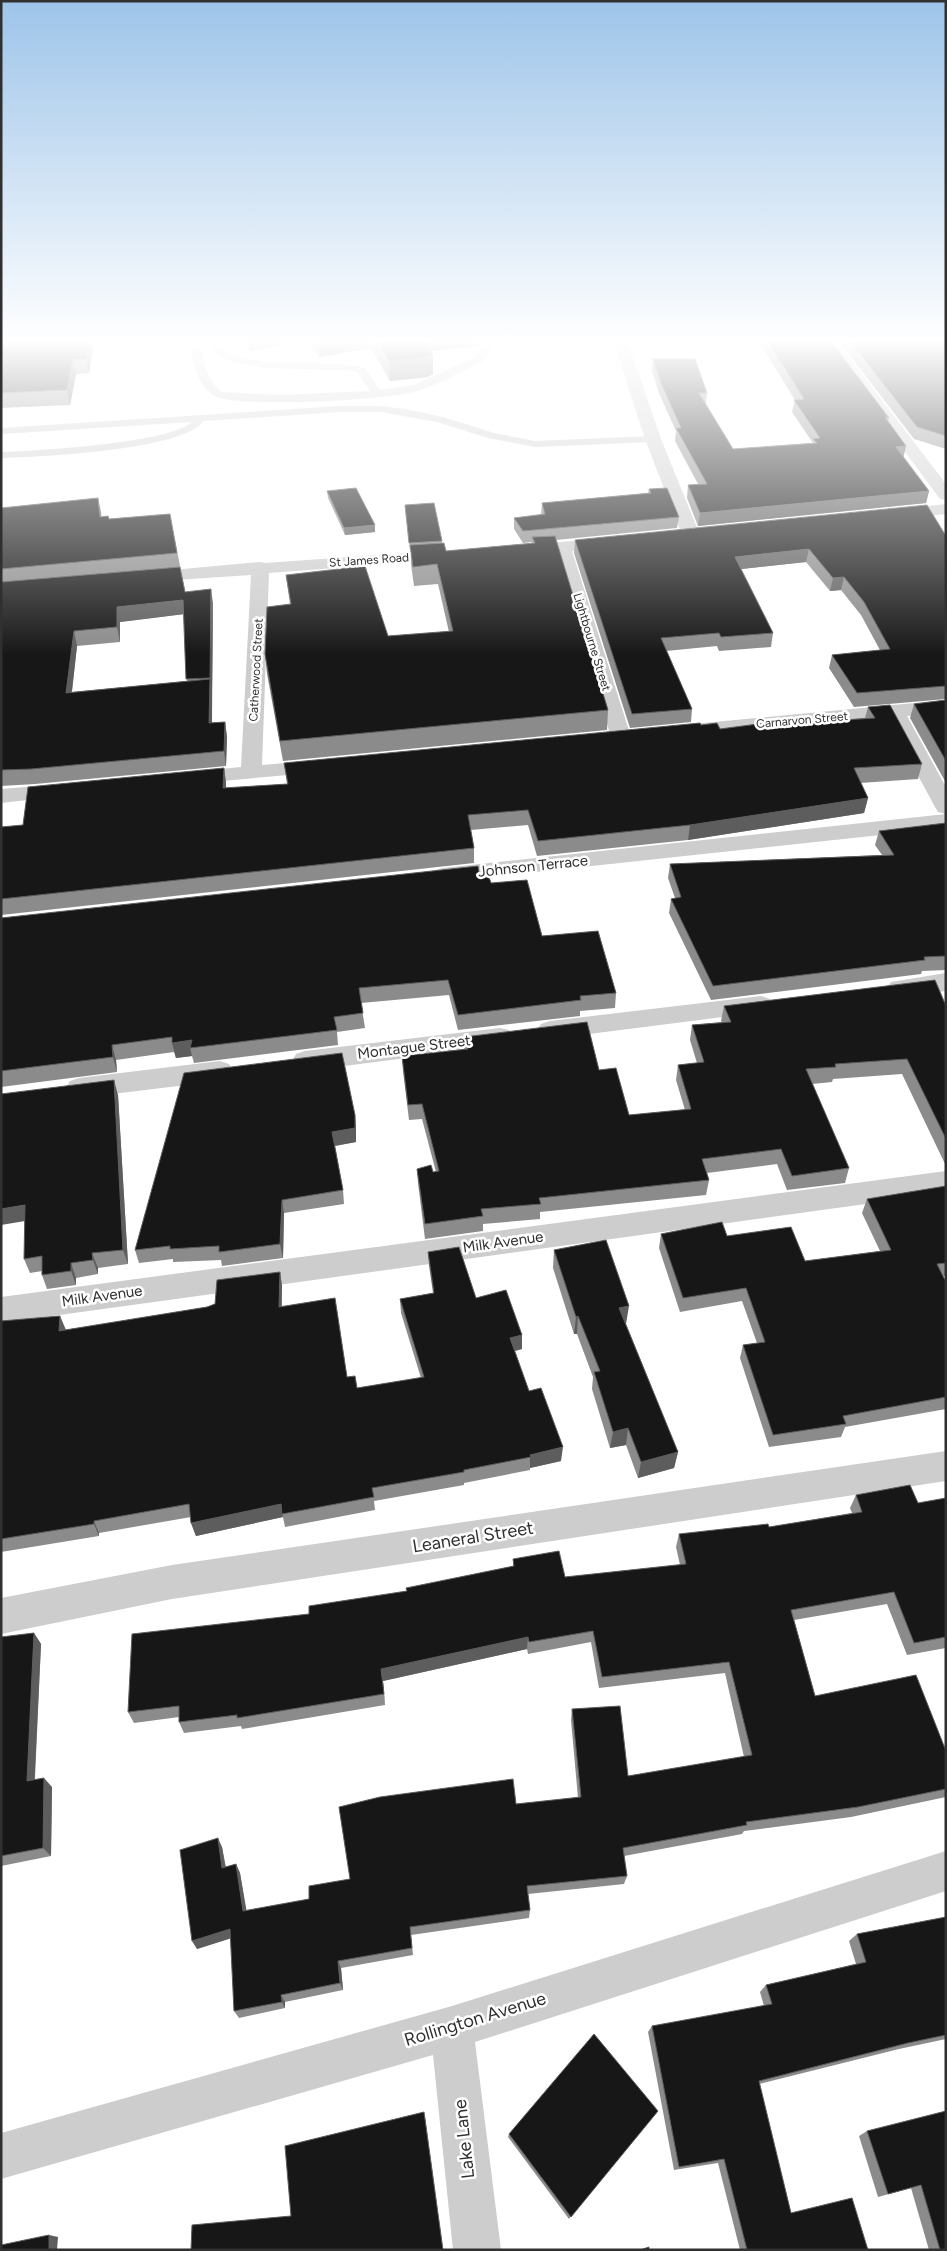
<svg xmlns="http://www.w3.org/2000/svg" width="947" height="2251" font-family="Figtree,sans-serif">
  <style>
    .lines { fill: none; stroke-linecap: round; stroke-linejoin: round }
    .service { fill: #cdcdcd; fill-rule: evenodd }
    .minor { fill: #cdcdcd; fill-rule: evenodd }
    .tertiary { fill: #cdcdcd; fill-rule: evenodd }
    .wall { fill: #8b8b8b; fill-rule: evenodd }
    .shaded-wall { fill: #5d5d5d }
    .building { fill: #171717; stroke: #5d5d5d }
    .labels { text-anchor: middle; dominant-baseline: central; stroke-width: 5; stroke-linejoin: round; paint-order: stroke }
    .far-street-label { font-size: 12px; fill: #303030; stroke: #fff }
    .street-label { font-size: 15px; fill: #303030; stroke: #fff }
    .near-street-label { font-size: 18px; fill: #303030; stroke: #fff }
  </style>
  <rect width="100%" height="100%" fill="#fff"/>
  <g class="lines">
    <path class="service" d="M190 340H200C202 358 207 381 222 392L280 395 370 391 357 372 344 370 266 368 236 363 221 358 207 340H217L229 354 238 357 266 362 344 364 365 368 380 390 414 385 477 356 481 349 477 340H509L508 342 490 345C493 358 479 363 469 368 450 378 430 388 409 393 379 400 236 409 213 395 197 385 191 357 190 340Z
      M340 406H381L405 409 443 417 494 433 535 441 653 436 659 439 653 442 535 447 488 438 437 422 381 412H340L203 421C186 450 37 457 1 458V452C36 451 170 443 192 422L1 434V428Z"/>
    <path class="minor" d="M613 340H627L661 439 700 535 697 539H685L682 535 645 439Z
      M946 504V514L893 520 887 519 885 515 887 511 893 510Z
      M611 538 617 539 620 543 617 547 572 551 631 737 628 741 621 743 614 741 611 737 555 553 522 555 516 554 513 550 516 546 522 545Z
      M449 550 455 551 458 555 455 559 269 573 262 765 322 760 330 761 333 766 330 771 322 772 188 784 180 783 177 778 180 773 241 767 251 575 145 582 139 581 136 577 139 573 260 562 265 563Z
      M946 700V712L907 716 946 787V814L938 812 935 807 887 718 683 737 676 735 673 731 676 727 683 725Z
      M63 784 71 785 74 790 71 795 1 803V789Z
      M946 814V828L443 882 435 880 431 875 435 870 443 868Z
      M946 973V991L900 997 891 994 887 988 891 982Z
      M761 996 770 999 774 1005 770 1011 550 1039 541 1036 537 1030 541 1024 550 1021Z
      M500 1028 509 1030 513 1037 509 1044 500 1046 305 1071 296 1068 292 1061 296 1054 305 1051Z
      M220 1061 229 1064 233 1071 229 1078 220 1081 79 1098 70 1095 66 1088 70 1081 79 1078Z
      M946 1171V1193L1 1323V1297Z
      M946 1451V1481L172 1599 1 1634V1598L172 1565Z
      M946 1851V1891L475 2042 501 2250H453L433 2055 1 2179V2133L452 2006Z"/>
    <path class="tertiary" d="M822 340H836L946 484V500L940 499Z"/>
  </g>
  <path class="wall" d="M1 340H94L89 373 76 374 70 405 1 408Z
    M243 340H478V346L431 351 433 355V374L428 377 390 381 371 348 319 357 306 340 250 351Z
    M758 340H830L889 418 888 422 906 446 903 457 929 491 926 503 698 526 687 498 688 485 698 484 675 441 676 431 659 393 652 371 653 359 707 393 706 404 733 449 813 443 792 412 795 400Z
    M838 340H946V449L914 439Z
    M649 489 679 517 677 528 556 540 608 710 607 730 283 761 267 674 265 654 290 604 286 575 388 636 449 632 438 584 414 586 411 564V550H410L405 505 442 541V543L446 551 532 543V542L523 543 514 529V518L541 515 542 503 648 493Z
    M327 491 375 532 345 535 328 498Z
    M1 508 101 512V517L109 519 170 514 185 592 213 603 212 723 225 722 227 737 226 766 35 784 1 786ZM184 614 187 681 72 692 77 646 120 642V622Z
    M946 536V699L854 707 829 668 832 655 880 650 861 615 841 590 830 591 806 562 741 569 773 633 771 647 719 651 717 646 666 651 692 709 691 722 630 728 574 553 575 540Z
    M946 700V783L910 718 914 704Z
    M868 707 922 764 918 779 860 783 868 798 864 813 688 840 537 856 528 825 471 830 474 848V863L1 915V827L23 825 224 768 226 783V788L287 784 284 763 701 725 720 729 865 718Z
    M946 823V970L922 971 921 974 711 1000 669 913 671 899 675 898 668 878 670 864 882 855 875 845 879 831Z
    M480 878 491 883 542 936 616 993 615 1008 580 1011V1016L458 1030 449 995 361 1003 365 1028 337 1032 338 1045 194 1063 192 1056 176 1058 174 1052 116 1060 117 1072 1 1087V918Z
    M724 1006H946V1166L902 1074 833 1079 832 1082 812 1084 849 1168 845 1183 787 1190 777 1164 707 1173 709 1180 706 1195 540 1212V1219L483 1224V1231L425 1239 418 1183 417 1169 433 1172H436L422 1119 409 1120 403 1071 402 1056 464 1050V1037L599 1070 629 1115 685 1110 676 1080 678 1065 697 1063 690 1040 692 1025 722 1022 721 1021Z
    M118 1095 128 1264 98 1268V1274L76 1278V1285L47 1289 42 1275V1271L30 1273 24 1259 25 1221Z
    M355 1115 356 1129V1142L335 1146 343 1190 344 1204 284 1213 283 1258 222 1266 221 1260 173 1262V1259L139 1263 135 1250Z
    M946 1186V1276H943L946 1282V1409L845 1427 841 1437 769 1447 740 1358 743 1345 757 1343 742 1301 680 1312 659 1248 661 1234 727 1236 805 1261 880 1251 862 1213 867 1199Z
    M554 1250 626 1324 678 1452 674 1468 638 1478 626 1445 610 1448 592 1389 593 1377 577 1334H574L553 1268Z
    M428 1252 476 1298 522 1335V1349L515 1351 529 1391 561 1461 530 1468V1470L464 1483V1485L374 1501 375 1510 285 1527 283 1517 196 1536 191 1523V1517L99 1533V1536L1 1552V1321L60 1316 65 1330 207 1307 215 1304 280 1272 282 1286V1307L347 1377 357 1388 421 1378 401 1313 400 1299 433 1293 429 1266Z
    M856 1495 918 1503 946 1498V1648L907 1655 887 1604 794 1620 815 1696 946 1751V1797L851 1817 744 1831 742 1834 624 1856 627 1876 624 1884 528 1894 530 1910 529 1918 411 1935 413 1955 341 1968 343 1990 285 2002V2008L239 2018 234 2011 231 1938 197 1949 222 1847 226 1867 236 1864 240 1873 246 1911 309 1899 350 1879 516 1804 578 1798 571 1720 572 1709 628 1776 744 1757 725 1673 599 1688 591 1642 528 1654 527 1649 383 1681 385 1705 242 1729 241 1726 184 1733 179 1722V1717L134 1723 128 1712 309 1614 513 1566V1559L565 1577 680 1565 676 1547 679 1534 769 1527 852 1513 850 1508Z
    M34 1633 41 1644 35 1779 52 1787 51 1856 1 1866V1637Z
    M946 1917V2039L899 2049 759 2084 791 2213 868 2250H740L718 2163 674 2170 648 2032 652 2026 764 2006 760 1992 766 1985 856 1964 849 1941 857 1934Z
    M658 2111 569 2219 508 2137 509 2134Z
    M946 2111V2250H929L911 2188 878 2197 859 2136 867 2131Z"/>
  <path class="shaded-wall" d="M89 340H94L89 373 86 359Z
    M249 340H306L250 351Z
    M318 340H371V348L319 357Z
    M419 340H478V346L419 352Z
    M433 355V374L428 377 390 381 389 361Z
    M73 359 76 374 70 405 67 390Z
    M906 446 903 459 896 447Z
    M929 491 926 503 698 526 700 513Z
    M98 498 101 512 102 531 100 517Z
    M375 525V532L345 535 344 528Z
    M809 549 806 562 733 570 735 557Z
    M844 577 841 590 830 591 833 578Z
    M211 589 213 603 212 693 210 678Z
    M183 600 185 614 120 622V642L117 627V607Z
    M74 631 77 646 70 707 66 693Z
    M210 679 212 693V738L209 723Z
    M225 722 227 737 226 766 224 751Z
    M224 768 226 783V803L223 788Z
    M868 798 864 813 688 840 690 825Z
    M192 1040 190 1048 192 1056 176 1058 172 1043Z
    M112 1045 116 1060 117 1072 113 1057Z
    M114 1080 118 1095 128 1264 123 1250Z
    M355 1115 356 1129V1142L334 1146 332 1132Z
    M282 1200 284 1213 283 1258 280 1244Z
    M25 1205 31 1220 1 1225V1209Z
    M92 1253 98 1268V1274L93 1260Z
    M71 1263 76 1278V1285L71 1271Z
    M280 1272 282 1286 281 1321 279 1307Z
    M629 1306 626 1324 617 1326 619 1308Z
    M60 1316 66 1330 59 1331Z
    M578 1316 577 1334H574L576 1317Z
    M522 1335V1349L510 1352V1338Z
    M628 1428 626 1445 610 1448 613 1432Z
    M563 1447 561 1461 530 1468V1455Z
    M678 1452 674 1468 638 1478 641 1462Z
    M281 1504 283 1517 196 1536 191 1523Z
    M94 1521 99 1533V1536L94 1524Z
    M34 1633 41 1644 34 1790 27 1781Z
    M528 1637 527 1649 383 1681 385 1705 381 1669Z
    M44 1778 52 1787 51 1856 43 1848Z
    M218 1838 222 1847 227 1877 222 1868Z
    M236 1864 240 1873 248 1919 243 1911Z
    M230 1929 235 1937 197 1949 192 1941Z
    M338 1961 341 1968 343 1990 340 1983Z
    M281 1995 285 2002V2008L282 2002Z
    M424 2112 425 2117 443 2250Z
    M49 2235 58 2237 57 2250H49Z"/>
  <path class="building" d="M1 340H89L86 359H73L67 390 1 393Z
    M377 340H423L433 355 427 357 389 361Z
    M767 340H830L889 418 885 417 906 446 896 447 929 491 700 513 688 485 707 484 676 428H681L660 381 653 359H695L707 393H699L733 449 817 443 813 439 820 438 794 400 804 399Z
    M849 340H946V436L917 427Z
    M356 488 375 525 344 528 327 491Z
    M667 488 679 517 523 531 514 518 545 514 542 503 651 493 649 489Z
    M98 498 100 517 108 516 109 519 170 514 177 553 1 569V508Z
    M434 503 442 541 409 543 405 505Z
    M927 505 946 536V550H945L946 551V686L857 693 832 655 890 649 864 602 844 577 833 578 809 549 735 557 773 633 721 637 719 633 661 638 692 709 632 714 575 540Z
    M555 536 608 710 280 741 265 654 267 607 291 604 286 575 365 566 388 636 453 631 437 564 413 567 410 545 444 543 446 551 535 543 532 537Z
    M180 567 185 592 211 589 210 678 186 679 183 600 117 607V627L74 631 66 693 210 679 209 723 225 722 224 751 31 769 1 770V582Z
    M946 700V761L914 704Z
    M890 705 922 764 854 768 868 798 690 825 538 841 528 810 468 815 474 848 1 899V827L23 825 28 787 224 768 223 788 288 784 284 763 700 723 701 725 717 723 720 729 765 723 766 725 875 718 868 707Z
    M946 823V956L924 957 925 960 713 986 671 899 681 897 670 864 894 855 879 831Z
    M478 866 480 878 489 877 491 883 527 880 542 936 598 931 616 993 580 996 581 1000 458 1015 448 980 359 988 363 1013 334 1017 337 1030 190 1048 192 1040 172 1043V1037L112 1045 113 1057 1 1071V918Z
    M935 980 946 1006V1139L907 1059 835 1064 836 1067 806 1069 849 1168 792 1176 781 1149 702 1159 709 1180 539 1198 541 1204 481 1209 483 1216 425 1224 417 1169 431 1165 433 1172 439 1171 422 1104 408 1105 402 1056 468 1049 464 1037 587 1022 599 1070 616 1068 629 1115 691 1109 678 1065 704 1062 692 1025 731 1022 724 1006Z
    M342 1053 355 1115V1128L332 1132 343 1190 282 1200 280 1244 219 1252V1246L170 1249V1246L135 1250 184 1073Z
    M114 1080 123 1250 92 1253 93 1260 71 1263V1271L42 1275V1256L24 1259 25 1205 1 1209V1094Z
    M946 1186V1263L937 1264 946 1282V1397L843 1416 846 1424 773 1435 743 1345 765 1342 746 1288 683 1298 661 1234 722 1222 727 1236 791 1227 805 1261 891 1250 867 1199Z
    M606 1240 629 1306 619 1308 678 1452 641 1462 628 1428 613 1432 594 1372 600 1371 578 1316 576 1317 554 1250Z
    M459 1247 476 1298 506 1290 522 1335 510 1338 529 1391 541 1388 563 1447 530 1455 531 1457 464 1470V1472L372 1488 374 1497 282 1514 281 1504 191 1523 189 1504 94 1521V1524L1 1539V1321L60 1316 59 1331 207 1307 215 1304 217 1280 280 1272 279 1307 335 1298 347 1377 355 1376 357 1388 424 1377 400 1299 434 1293 428 1252Z
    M910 1485 918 1503 946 1498V1637L914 1643 894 1592 791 1610 815 1696 916 1675 946 1751V1789L858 1807 746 1822 747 1825 623 1848 627 1876 527 1886 530 1910 410 1927 412 1948 338 1961 340 1983 281 1995 282 2002 234 2011 230 1929 192 1941 180 1850 218 1838 222 1868 236 1864 243 1911 309 1899V1886L350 1879 339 1807 380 1797 513 1779 516 1804 581 1797 572 1709 620 1706 628 1776 752 1755 729 1662 602 1677 593 1631 529 1642 528 1637 381 1669 384 1694 237 1718V1715L179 1722V1706L128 1712 132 1634 309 1614V1606L407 1591 406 1588 514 1566 513 1559 559 1551 565 1577 686 1564 679 1534 768 1524 769 1527 862 1512 856 1495Z
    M34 1633 27 1781 44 1778 43 1848 1 1856V1637Z
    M946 1917V2035L908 2043 759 2081 791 2213 852 2198 868 2250H747L724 2159 679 2167 652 2026 772 2004 766 1985 866 1962 857 1934Z
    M594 2034 658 2111 571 2217 509 2134Z
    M946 2111V2250H940L921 2185 888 2194 867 2131Z
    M424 2112 443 2250H191L192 2225 291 2216 285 2146Z
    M49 2235V2250H1V2245Z
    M649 2247V2250H640Z"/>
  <linearGradient id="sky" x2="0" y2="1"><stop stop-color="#9dc4e9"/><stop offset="0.52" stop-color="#fff"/><stop offset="1" stop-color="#fff" stop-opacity="0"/></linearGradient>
  <rect width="947" height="655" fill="url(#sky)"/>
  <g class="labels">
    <g class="far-street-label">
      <text transform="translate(369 560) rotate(-4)">St James Road</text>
      <text transform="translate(592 642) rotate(73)">Lightbourne Street</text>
      <text transform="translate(256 670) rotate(-87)">Catherwood Street</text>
      <text transform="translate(802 720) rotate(-5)">Carnarvon Street</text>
    </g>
    <g class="street-label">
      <text transform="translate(533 866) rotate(-6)">Johnson Terrace</text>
      <text transform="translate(414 1047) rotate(-7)">Montague Street</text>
      <text transform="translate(503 1242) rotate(-8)">Milk Avenue</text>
      <text transform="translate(102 1296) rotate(-8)">Milk Avenue</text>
    </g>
    <g class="near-street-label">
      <text transform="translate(473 1537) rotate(-9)">Leaneral Street</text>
      <text transform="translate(475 2019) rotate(-17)">Rollington Avenue</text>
      <text transform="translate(464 2139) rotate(-96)">Lake Lane</text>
    </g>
  </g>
  <rect width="947" height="2251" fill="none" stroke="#303030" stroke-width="5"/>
</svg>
